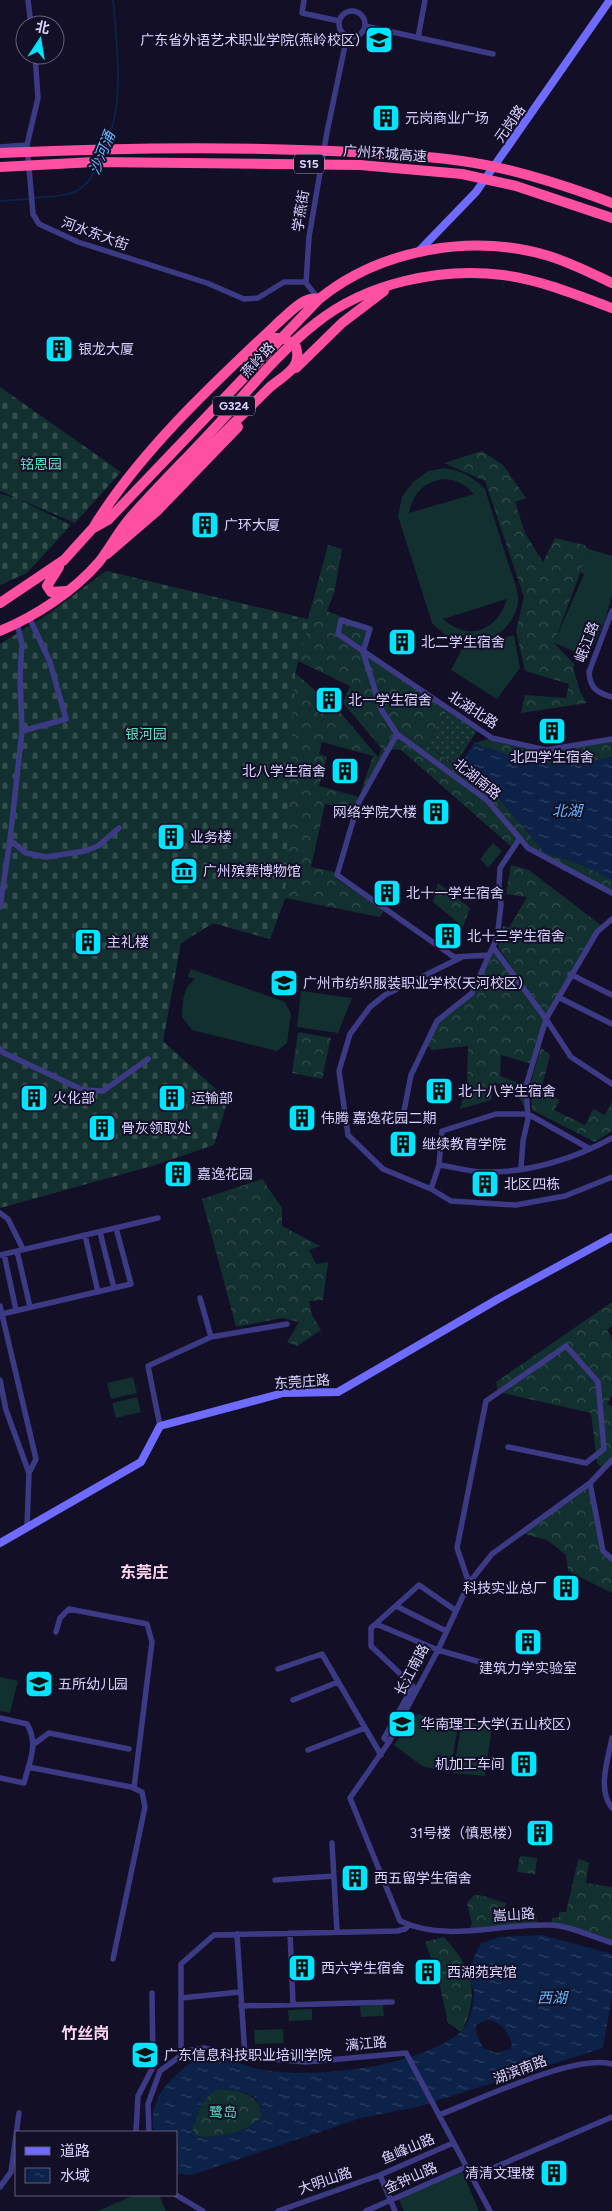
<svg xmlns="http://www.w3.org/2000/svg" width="612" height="2211" font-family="Figtree,'Noto Sans SC',sans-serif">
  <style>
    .grass { fill: url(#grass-dots) }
    .forest { fill: url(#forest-crowns); fill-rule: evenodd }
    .cemetery { fill: url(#cemetery-stones) }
    .garden { fill: #12302f; fill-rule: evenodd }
    .water { fill: url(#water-ripples); fill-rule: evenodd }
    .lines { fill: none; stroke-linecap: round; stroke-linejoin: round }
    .stream { stroke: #0c2248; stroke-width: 2 }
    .street { stroke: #3d3a85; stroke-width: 5.5 }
    .secondary { stroke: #6f6bff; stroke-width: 8 }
    .highway { stroke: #ff4fa3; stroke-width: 10 }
    .labels { text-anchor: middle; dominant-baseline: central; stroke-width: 4; stroke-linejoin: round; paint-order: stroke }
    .shield { fill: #130f26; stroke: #9e99be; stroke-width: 1 }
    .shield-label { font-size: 12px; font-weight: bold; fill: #d9d4ff }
    .poi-label { font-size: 14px; fill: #d9d4ff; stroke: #130f26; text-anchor: start }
    .street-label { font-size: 14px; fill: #d9d4ff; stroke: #130f26 }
    .park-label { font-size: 14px; fill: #5fe0c0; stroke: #130f26 }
    .water-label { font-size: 15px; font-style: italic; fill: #62b6ff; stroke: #130f26 }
    .quarter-label { font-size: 16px; font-weight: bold; fill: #ffd6f0; stroke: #130f26 }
  </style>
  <defs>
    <pattern id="grass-dots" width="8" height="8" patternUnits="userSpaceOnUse" patternTransform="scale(1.25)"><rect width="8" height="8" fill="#12302f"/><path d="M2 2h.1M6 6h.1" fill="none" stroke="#344d4e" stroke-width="1.8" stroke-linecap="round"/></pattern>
    <pattern id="forest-crowns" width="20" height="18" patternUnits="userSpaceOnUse" patternTransform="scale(1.25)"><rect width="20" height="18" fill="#12302f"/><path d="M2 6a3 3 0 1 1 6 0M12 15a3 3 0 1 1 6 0" fill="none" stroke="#344d4e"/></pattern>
    <pattern id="cemetery-stones" width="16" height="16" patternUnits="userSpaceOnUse" patternTransform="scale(1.25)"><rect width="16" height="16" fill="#12302f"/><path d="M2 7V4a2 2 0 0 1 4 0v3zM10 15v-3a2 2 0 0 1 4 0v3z" fill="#344d4e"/></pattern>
    <pattern id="water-ripples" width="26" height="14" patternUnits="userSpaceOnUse" patternTransform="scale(1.25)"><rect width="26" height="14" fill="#0c2248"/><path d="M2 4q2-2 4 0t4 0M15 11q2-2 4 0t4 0" fill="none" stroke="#2f4163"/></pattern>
  </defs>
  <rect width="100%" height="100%" fill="#130f26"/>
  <path class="grass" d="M447 711 477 731 455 764 426 745Z"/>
  <path class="forest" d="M482 451 503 465 526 498 515 502 525 533 543 562 555 538 584 545 589 549 554 643 575 665 573 667 580 692 587 703 521 713 525 695 566 698 569 684 525 671 516 631 524 597 485 481 444 463Z
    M328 545 342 549 334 593 327 611 370 629 363 652 448 709 426 745 492 790 545 853 578 863 608 877 612 880V893L528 848 520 839 513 848 401 750 387 749 355 811 325 804 311 867 335 872V878L384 910 380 917 285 898 270 939 213 923 181 943 106 571 308 619ZM298 661 350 686 343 703 382 749 378 757 340 712 295 673ZM322 742 373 756 359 797 319 786 327 757 319 754Z
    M492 738 546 750 612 739V757L578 765 532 764 474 743Z
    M511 865 529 870 602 926 546 1019 531 1064 501 1055 500 1076 526 1086 528 1114 516 1092 494 1082 491 1100 460 1109 467 1082 468 1046 432 1050 426 1044 437 1021 472 993 493 947 537 1007 498 947 503 926 509 928 527 897 506 894Z
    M438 883 470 908 463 927 433 902Z
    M298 1032 331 1038 322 1079 292 1073Z
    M541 1048 550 1055 541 1090 560 1100 554 1110 585 1125 593 1109 605 1115 612 1102V1131L595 1142 532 1110 530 1085Z
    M262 1179 282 1208V1226L320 1246 309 1250 316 1264 328 1262 323 1300 309 1301 312 1315 321 1330 297 1346 287 1342 299 1322 282 1318 236 1327 202 1199Z
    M612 1302V1326L607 1330 612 1338V1395L607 1404 612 1406V1460L604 1469 597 1463 591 1413 498 1392 496 1382Z
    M590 1483 603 1551 612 1559V1593L568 1571 566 1555 547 1540 521 1533Z
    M520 1856 537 1858 535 1874 517 1872Z
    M580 1859 589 1863 586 1883 612 1887V1943L550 1925 553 1918 559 1917V1912H566L578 1860Z
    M474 1895C484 1894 496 1901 506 1903L504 1916 514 1917 532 1912 537 1917 536 1926 469 1931 472 1923 467 1903Z
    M444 1937C473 1969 480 1992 462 2032L448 2023 438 1977 425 1942Z
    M218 2089C239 2090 260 2093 262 2117 247 2132 217 2140 196 2136L192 2129C200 2112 200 2098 218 2089Z"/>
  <path class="cemetery" d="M0 387 121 472 75 523 0 491Z
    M0 494 16 498 71 525 27 573 0 585Z
    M106 571 310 620 295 673 285 898 270 939 213 923 181 943 163 1041 228 1100 214 1145 152 1166 0 1208V644L47 615Z"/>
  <path class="garden" d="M444 468C462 471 472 476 485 489 493 515 501 540 509 566 512 575 517 586 518 596 520 615 502 637 484 641 463 647 446 638 432 623L398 516 402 497 413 482 428 471ZM444 479C457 480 465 484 474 494L409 513C413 493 424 482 444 479ZM507 599C497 631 469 642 443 619Z
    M589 549 612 556V595L605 621 588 657 554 643 584 574 580 572Z
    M514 635 520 668 497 699 451 670 462 649Z
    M493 843 502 851 488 868 480 859Z
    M191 969 285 1002 291 1014 287 1043 277 1051 192 1030 182 1017C183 1001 182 989 195 979L188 977Z
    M301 991 352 998 338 1033 297 1027Z
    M133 1377 137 1393 111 1399 107 1383Z
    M137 1397 141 1412 116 1418 112 1403Z
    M0 1677 18 1681 10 1713 0 1711Z
    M418 1714 458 1726 450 1773 422 1766 394 1745Z
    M462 1721 492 1727 485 1776 453 1773Z
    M383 2005 384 2016 361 2017 360 2006Z
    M312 2009V2020L289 2021 288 2010Z
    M283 2029 284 2043 255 2044 254 2030Z
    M462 2171 479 2211H404L398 2197Z
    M134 2195H159L166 2211H98Z"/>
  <path class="water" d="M474 743 532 764 578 765 612 757V880L578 863 545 853 492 790 459 767Z
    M542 1935 612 1954V1995L603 2048 417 2107 361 2118 192 2175 176 2174V2132H154C149 2106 160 2090 178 2073 186 2066 194 2059 204 2057 224 2054 244 2067 263 2070 318 2079 417 2067 461 2032 469 2026 474 2004 474 1993 474 1987 469 1981 470 1975 470 1963 476 1953 481 1943L500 1937ZM487 2020C501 2021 508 2032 512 2044L510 2049 497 2053 483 2048 476 2032V2025ZM218 2089 243 2092 253 2096 258 2102 262 2117C247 2132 217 2140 196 2136L192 2129C200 2112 200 2098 218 2089Z"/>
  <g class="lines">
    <path class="stream" d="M106 146C125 100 117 48 113 0
      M34 198C64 195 84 198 97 166
      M0 201 29 199"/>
    <path class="street" d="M28 0 31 25
      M304 0 302 13 339 21
      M339 24a13 13 0 1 1 26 0a13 13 0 1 1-26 0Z
      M365 26 493 54
      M418 38 425 0
      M35 55 38 98 27 145 33 214 39 224 78 242 207 283 244 299 258 298 284 282H306
      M0 147 27 145
      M318 298 306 283 309 237 327 132 347 36
      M612 611 589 672C590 688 597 693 612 697
      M22 731 66 719 50 662 29 617
      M397 734 358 804 337 875 454 957 489 955 497 938 501 905 499 886 500 868 520 838
      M612 739 546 750 492 738 338 634 341 620 370 629 363 652 381 709 397 734 487 800 528 848 612 893
      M10 840 26 853 46 857 85 851 98 846 119 828
      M0 907 10 840 22 731 20 675 22 644 17 623
      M493 947 546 1019 571 1057 612 1084
      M462 957 385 995 370 1007 350 1034 339 1071 348 1135 383 1169 431 1189 451 1201 516 1205 565 1196 612 1177
      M570 974 612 995
      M558 997 612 1024
      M0 1049 4 1053 83 1090 103 1091 148 1059
      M403 1116 411 1075 437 1021 472 993 489 955
      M439 1165 442 1131 496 1114H528L590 1149
      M521 1168 523 1141 528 1119 526 1086 546 1019 597 932 612 919
      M431 1189 439 1165C455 1167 473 1173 489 1172 531 1172 576 1158 612 1138
      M0 1213 8 1219 23 1249
      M100 1232 114 1288
      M85 1235 98 1292
      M17 1251 30 1307
      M4 1254 16 1310
      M0 1255 158 1218
      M200 1298 211 1337
      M0 1306 36 1459 29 1473 27 1527
      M2 1314 131 1284 116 1228
      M0 1380 6 1410 29 1473
      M160 1426 148 1366 211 1337 287 1324
      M612 1460 590 1483 492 1554 469 1583 438 1650 389 1742 350 1798 400 1921C448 1943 498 1923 549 1925 567 1925 594 1937 612 1943
      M590 1483 603 1551 612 1559
      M469 1583 457 1548 486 1401 566 1346 598 1382 604 1449 586 1463 508 1447
      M396 1606 446 1631
      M376 1624 438 1650 487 1664
      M56 1632 60 1618 69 1609 147 1624 152 1642 134 1788
      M278 1669 322 1654 381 1755
      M293 1700 338 1682
      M0 1718 27 1724C39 1744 29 1763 24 1783L0 1778
      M612 1738C608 1759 597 1790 612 1808
      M389 1742 384 1738 413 1686 371 1646V1628L419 1585 455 1610
      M34 1744 49 1733 129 1749
      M308 1750 365 1728
      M28 1767 131 1787 142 1792 145 1807 113 1959
      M332 1843 337 1932
      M275 1880 334 1876
      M290 1933 293 2004
      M237 1934 245 2056
      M181 1998 240 1992
      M241 2006 392 2002
      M181 2055V1964L214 1935 397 1931 405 1929 409 1925
      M439 2115C478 2100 574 2054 612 2064
      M136 2132 138 2096 153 2067 152 1993
      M149 2132 148 2104 160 2071 187 2051 204 2048 238 2056 306 2062 406 2053 490 2211
      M472 2177 612 2117
      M0 2187 11 2172 19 2113
      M176 2195 203 2211
      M278 2211 380 2175
      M366 2211 466 2167
      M395 2211 380 2175 453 2143"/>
    <path class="secondary" d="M418 252 476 192 610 0
      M0 1543 141 1462 160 1426 283 1393 338 1392 498 1299 612 1237"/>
    <path class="highway" d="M0 153C110 148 220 146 330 151 374 153 419 155 462 161 513 168 564 185 612 203
      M0 167 94 162 360 165 462 174 516 186 612 218
      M296 368 342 323 384 291
      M131 526 269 388C282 376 303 369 296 347L284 338H270L246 366
      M93 528C140 451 216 381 282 319 293 310 304 296 319 299
      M107 554 157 511 238 427
      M59 567 47 586 51 592 66 591
      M0 603 64 560 92 529 108 520 319 299C381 249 472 233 549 256 571 263 591 273 612 283
      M0 631C36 616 74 591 99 562 110 548 118 532 130 518 159 485 191 454 221 421 251 387 280 351 316 323 366 283 440 267 503 275 541 280 577 295 612 308"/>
  </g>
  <defs>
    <symbol id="university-square" viewBox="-11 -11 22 22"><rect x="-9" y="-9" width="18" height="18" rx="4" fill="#00e5ff" stroke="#130f26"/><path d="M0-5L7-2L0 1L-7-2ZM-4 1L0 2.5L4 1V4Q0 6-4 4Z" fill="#111"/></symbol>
    <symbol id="building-square" viewBox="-11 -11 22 22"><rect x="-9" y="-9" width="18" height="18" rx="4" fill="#00e5ff" stroke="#130f26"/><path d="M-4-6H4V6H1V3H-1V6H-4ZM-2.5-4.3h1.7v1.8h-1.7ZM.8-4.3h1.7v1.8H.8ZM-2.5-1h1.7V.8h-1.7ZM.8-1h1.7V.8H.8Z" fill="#111"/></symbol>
    <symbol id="museum-square" viewBox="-11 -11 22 22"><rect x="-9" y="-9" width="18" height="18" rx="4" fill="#00e5ff" stroke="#130f26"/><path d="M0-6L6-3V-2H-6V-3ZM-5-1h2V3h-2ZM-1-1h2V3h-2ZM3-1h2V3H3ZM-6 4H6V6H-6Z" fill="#111"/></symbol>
    <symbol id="school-square" viewBox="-11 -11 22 22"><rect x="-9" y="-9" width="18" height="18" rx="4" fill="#00e5ff" stroke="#130f26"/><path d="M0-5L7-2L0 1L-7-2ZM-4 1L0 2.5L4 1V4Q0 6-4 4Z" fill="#111"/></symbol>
  </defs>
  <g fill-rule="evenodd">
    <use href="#university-square" x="363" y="24" width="32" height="32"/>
    <use href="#building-square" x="370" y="102" width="32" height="32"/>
    <use href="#building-square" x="43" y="333" width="32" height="32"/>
    <use href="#building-square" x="189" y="509" width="32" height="32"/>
    <use href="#building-square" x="386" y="626" width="32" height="32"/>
    <use href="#building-square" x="313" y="684" width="32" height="32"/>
    <use href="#building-square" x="536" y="715" width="32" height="32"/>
    <use href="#building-square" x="329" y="755" width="32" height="32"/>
    <use href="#building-square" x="420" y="796" width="32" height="32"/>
    <use href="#building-square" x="155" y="821" width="32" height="32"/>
    <use href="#museum-square" x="168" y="855" width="32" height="32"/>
    <use href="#building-square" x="371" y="877" width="32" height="32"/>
    <use href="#building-square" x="432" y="920" width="32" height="32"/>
    <use href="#building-square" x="72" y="926" width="32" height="32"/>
    <use href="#school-square" x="268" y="967" width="32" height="32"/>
    <use href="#building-square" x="423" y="1075" width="32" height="32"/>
    <use href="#building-square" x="18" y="1082" width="32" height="32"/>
    <use href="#building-square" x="156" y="1082" width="32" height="32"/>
    <use href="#building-square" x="286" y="1102" width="32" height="32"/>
    <use href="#building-square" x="86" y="1112" width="32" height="32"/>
    <use href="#building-square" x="387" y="1128" width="32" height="32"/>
    <use href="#building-square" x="162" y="1158" width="32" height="32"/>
    <use href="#building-square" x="469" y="1168" width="32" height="32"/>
    <use href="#building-square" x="550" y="1572" width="32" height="32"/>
    <use href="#building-square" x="512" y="1626" width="32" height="32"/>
    <use href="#school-square" x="23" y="1668" width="32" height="32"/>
    <use href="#university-square" x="386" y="1708" width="32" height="32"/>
    <use href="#building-square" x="508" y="1748" width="32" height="32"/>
    <use href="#building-square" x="524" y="1817" width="32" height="32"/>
    <use href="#building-square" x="339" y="1862" width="32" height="32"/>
    <use href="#building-square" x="286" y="1952" width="32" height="32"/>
    <use href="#building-square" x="412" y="1956" width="32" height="32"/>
    <use href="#school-square" x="129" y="2039" width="32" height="32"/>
    <use href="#building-square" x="538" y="2157" width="32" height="32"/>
  </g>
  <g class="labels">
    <g class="shield">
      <rect x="294" y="154.5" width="30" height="19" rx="4"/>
      <rect x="213" y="396.5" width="42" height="19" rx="4"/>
    </g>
    <g class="shield-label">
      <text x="309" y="164">S15</text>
      <text x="234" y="406">G324</text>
    </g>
    <g class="poi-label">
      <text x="360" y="40" text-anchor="end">广东省外语艺术职业学院(燕岭校区)</text>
      <text x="405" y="118">元岗商业广场</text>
      <text x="78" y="349">银龙大厦</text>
      <text x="224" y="525">广环大厦</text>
      <text x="421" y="642">北二学生宿舍</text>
      <text x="348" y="700">北一学生宿舍</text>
      <text x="552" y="757" text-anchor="middle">北四学生宿舍</text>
      <text x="326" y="771" text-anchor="end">北八学生宿舍</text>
      <text x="417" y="812" text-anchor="end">网络学院大楼</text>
      <text x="190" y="837">业务楼</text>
      <text x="203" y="871">广州殡葬博物馆</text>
      <text x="406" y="893">北十一学生宿舍</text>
      <text x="467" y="936">北十三学生宿舍</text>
      <text x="107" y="942">主礼楼</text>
      <text x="303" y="983">广州市纺织服装职业学校(天河校区)</text>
      <text x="458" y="1091">北十八学生宿舍</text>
      <text x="53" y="1098">火化部</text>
      <text x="191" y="1098">运输部</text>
      <text x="321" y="1118">伟腾 嘉逸花园二期</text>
      <text x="121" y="1128">骨灰领取处</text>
      <text x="422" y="1144">继续教育学院</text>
      <text x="197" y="1174">嘉逸花园</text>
      <text x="504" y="1184">北区四栋</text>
      <text x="547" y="1588" text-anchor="end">科技实业总厂</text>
      <text x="528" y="1668" text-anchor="middle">建筑力学实验室</text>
      <text x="58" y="1684">五所幼儿园</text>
      <text x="421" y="1724">华南理工大学(五山校区)</text>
      <text x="505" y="1764" text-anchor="end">机加工车间</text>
      <text x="521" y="1833" text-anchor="end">31号楼（慎思楼）</text>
      <text x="374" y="1878">西五留学生宿舍</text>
      <text x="321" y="1968">西六学生宿舍</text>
      <text x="447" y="1972">西湖苑宾馆</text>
      <text x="164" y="2055">广东信息科技职业培训学院</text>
      <text x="535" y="2173" text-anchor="end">清清文理楼</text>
    </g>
    <g class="street-label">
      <text transform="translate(510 124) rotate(-55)">元岗路</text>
      <text transform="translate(385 154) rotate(4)">广州环城高速</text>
      <text transform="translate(301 211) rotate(-81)">学燕街</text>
      <text transform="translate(95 234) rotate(20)">河水东大街</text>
      <text transform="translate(258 360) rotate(-47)">燕岭路</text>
      <text transform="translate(587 642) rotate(-69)">岷江路</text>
      <text transform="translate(473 710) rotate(33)">北湖北路</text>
      <text transform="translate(477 779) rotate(39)">北湖南路</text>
      <text transform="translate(302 1382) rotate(-4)">东莞庄路</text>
      <text transform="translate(412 1670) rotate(-62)">长江南路</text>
      <text transform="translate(514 1915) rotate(-4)">嵩山路</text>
      <text transform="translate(366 2044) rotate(-5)">漓江路</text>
      <text transform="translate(520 2070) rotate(-21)">湖滨南路</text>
      <text transform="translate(408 2149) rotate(-23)">鱼峰山路</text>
      <text transform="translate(411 2178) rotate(-24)">金钟山路</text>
      <text transform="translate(325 2181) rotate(-19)">大明山路</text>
    </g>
    <g class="park-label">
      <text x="41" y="464">铭恩园</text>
      <text x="146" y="734">银河园</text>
      <text x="223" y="2112">鹭岛</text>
    </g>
    <g class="water-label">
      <text transform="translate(102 153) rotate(-68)">沙河涌</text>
      <text x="567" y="811">北湖</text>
      <text x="552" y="1998">西湖</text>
    </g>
    <g class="quarter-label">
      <text x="144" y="1572">东莞庄</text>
      <text x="85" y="2033">竹丝岗</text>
    </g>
  </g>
  <rect x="15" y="2131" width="162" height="65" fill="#130f26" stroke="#625e7d"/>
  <rect x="25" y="2147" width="25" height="8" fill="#6f6bff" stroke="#625e7d"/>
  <text x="60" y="2156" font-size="15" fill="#d9d4ff">道路</text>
  <rect x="25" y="2168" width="25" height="15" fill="url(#water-ripples)" stroke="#625e7d"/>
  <text x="60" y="2181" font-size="15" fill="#d9d4ff">水域</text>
  <g transform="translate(40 40) rotate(12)"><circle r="24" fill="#130f26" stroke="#625e7d"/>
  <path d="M0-4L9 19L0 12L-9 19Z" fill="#00e5ff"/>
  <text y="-8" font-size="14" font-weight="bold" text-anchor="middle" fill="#d9d4ff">北</text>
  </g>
</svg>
